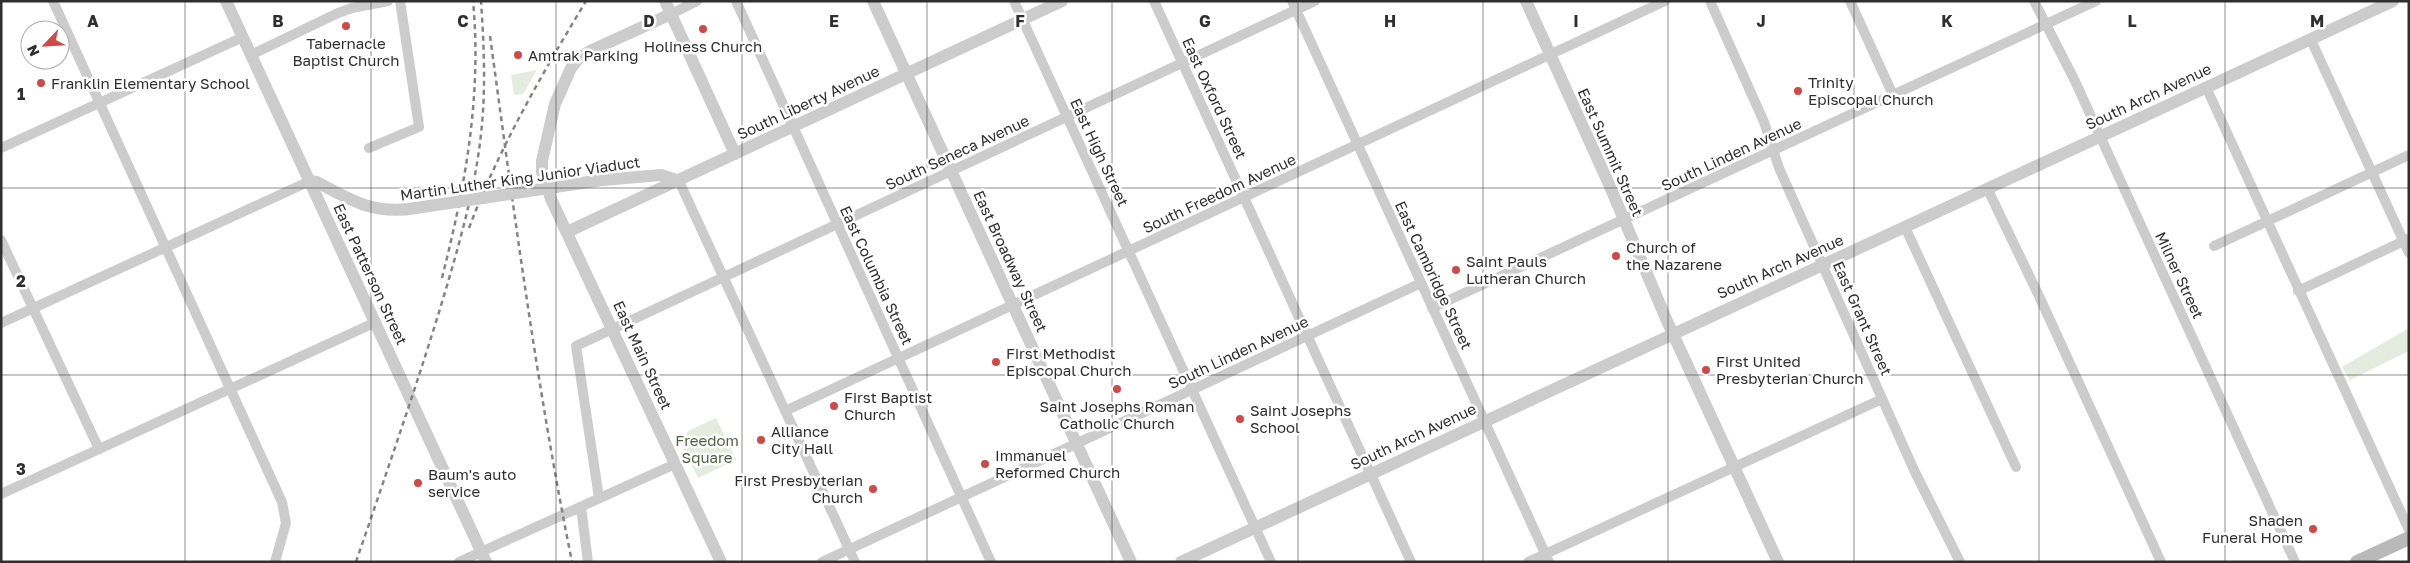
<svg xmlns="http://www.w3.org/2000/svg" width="2410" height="563" font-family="'Golos Text',sans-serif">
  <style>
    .green { fill: #e4ebdf }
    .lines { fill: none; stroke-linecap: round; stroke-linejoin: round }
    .minor { stroke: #ccc; stroke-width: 10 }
    .tertiary { stroke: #ccc; stroke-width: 12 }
    .secondary { stroke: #b9b9b9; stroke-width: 14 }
    .rail { stroke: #848484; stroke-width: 2.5; stroke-dasharray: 5 4; stroke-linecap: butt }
    .tertiary-bridge { stroke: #ccc; stroke-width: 12 }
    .grid { fill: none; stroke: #2f2f2f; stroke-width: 1; stroke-opacity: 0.55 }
    .poi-dot { fill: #d04948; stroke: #fff; stroke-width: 2 }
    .labels { text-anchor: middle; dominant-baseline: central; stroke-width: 5; stroke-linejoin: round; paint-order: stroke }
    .poi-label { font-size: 15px; fill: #2f2f2f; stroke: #fff; text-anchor: start }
    .street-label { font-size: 15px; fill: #2f2f2f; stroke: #fff }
    .park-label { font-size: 15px; fill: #506642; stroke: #fff }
    .grid-label { font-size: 16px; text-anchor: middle; font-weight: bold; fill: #2f2f2f; stroke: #fff; stroke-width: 5; stroke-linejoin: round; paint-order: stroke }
  </style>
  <rect width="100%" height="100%" fill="#fff"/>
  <path class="green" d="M537 70 523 94 514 95 511 75Z
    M2409 328V351L2350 380 2342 367Z
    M716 418 736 460 698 478 681 443 688 431Z"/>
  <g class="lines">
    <path class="minor" d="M53 1 282 502 286 523 275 562
      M736 1 991 562
      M1014 1 1271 562
      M1154 1 1411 562
      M1292 1 1549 562
      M1710 1 1764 122 1779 168 1914 470 1960 562
      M1850 1 1893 95
      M2034 1 2074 79 2295 562
      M671 14 697 1
      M2311 40 2409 253
      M251 55 338 13 352 8 388 1
      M2206 87 2409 530
      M1 148 243 37
      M369 148 419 127 400 1
      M679 181 855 562
      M1987 188 2039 296 2161 562
      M1905 227 2016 467
      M1 240 99 449
      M2214 246 2409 155
      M2298 291 2408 239
      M1432 308 2096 1
      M1 323 310 181
      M785 411 1665 1
      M1 494 376 322
      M599 498 576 346 1315 1
      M581 507 588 562
      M459 562 675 464
      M822 562 1421 283
      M1528 562 1882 399"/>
    <path class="tertiary" d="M226 1 486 562
      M665 1 735 154
      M873 1 1131 562
      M1526 1 1608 182 1667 321 1778 562
      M671 14 590 51 579 58 571 68 555 104 542 161V172L551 199 721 562
      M602 180 661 175 679 181
      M310 181 317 182C352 201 375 215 416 208
      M567 232 1062 1
      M1181 562 2393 1"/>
    <path class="secondary" d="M2357 562 2409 538"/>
    <path class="rail" d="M490 36C514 212 537 388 572 562
      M469 228C499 148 542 74 586 1
      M442 278C465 187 482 96 473 1
      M356 562C386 474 416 388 443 299 459 245 475 190 481 134 486 90 484 45 481 1"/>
    <path class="tertiary-bridge" d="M416 208 602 180"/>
  </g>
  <path class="grid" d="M185 1V562M371 1V562M556 1V562M742 1V562M927 1V562M1112 1V562M1298 1V562M1483 1V562M1668 1V562M1854 1V562M2039 1V562M2225 1V562M1 188H2409M1 375H2409"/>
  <g class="poi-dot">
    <circle cx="346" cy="26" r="5"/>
    <circle cx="703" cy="29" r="5"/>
    <circle cx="518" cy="55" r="5"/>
    <circle cx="41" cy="83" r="5"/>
    <circle cx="1798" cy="91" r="5"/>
    <circle cx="1616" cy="256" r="5"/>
    <circle cx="1456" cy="270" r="5"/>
    <circle cx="996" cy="362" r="5"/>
    <circle cx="1706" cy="370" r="5"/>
    <circle cx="1117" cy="389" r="5"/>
    <circle cx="834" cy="406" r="5"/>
    <circle cx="1240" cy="419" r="5"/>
    <circle cx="761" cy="440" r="5"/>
    <circle cx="985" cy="464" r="5"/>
    <circle cx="418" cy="483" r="5"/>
    <circle cx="873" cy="489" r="5"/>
    <circle cx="2313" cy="529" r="5"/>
  </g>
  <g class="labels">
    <g class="poi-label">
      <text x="346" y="43" text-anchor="middle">Tabernacle<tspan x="346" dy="17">Baptist Church</tspan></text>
      <text x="703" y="46" text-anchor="middle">Holiness Church</text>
      <text x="528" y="55">Amtrak Parking</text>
      <text x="1808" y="82">Trinity<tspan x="1808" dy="17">Episcopal Church</tspan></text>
      <text x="51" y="83">Franklin Elementary School</text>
      <text x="1626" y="247">Church of<tspan x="1626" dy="17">the Nazarene</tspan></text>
      <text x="1466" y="261">Saint Pauls<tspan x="1466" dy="17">Lutheran Church</tspan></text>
      <text x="1006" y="353">First Methodist<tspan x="1006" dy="17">Episcopal Church</tspan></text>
      <text x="1716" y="361">First United<tspan x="1716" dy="17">Presbyterian Church</tspan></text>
      <text x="844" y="397">First Baptist<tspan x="844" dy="17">Church</tspan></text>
      <text x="1117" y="406" text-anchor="middle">Saint Josephs Roman<tspan x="1117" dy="17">Catholic Church</tspan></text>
      <text x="1250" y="410">Saint Josephs<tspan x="1250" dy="17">School</tspan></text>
      <text x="771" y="431">Alliance<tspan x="771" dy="17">City Hall</tspan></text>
      <text x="995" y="455">Immanuel<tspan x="995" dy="17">Reformed Church</tspan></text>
      <text x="428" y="474">Baum's auto<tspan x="428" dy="17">service</tspan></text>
      <text x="863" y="480" text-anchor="end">First Presbyterian<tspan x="863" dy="17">Church</tspan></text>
      <text x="2303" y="520" text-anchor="end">Shaden<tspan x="2303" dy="17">Funeral Home</tspan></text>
    </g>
    <g class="street-label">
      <text transform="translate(2148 96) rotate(-25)">South Arch Avenue</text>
      <text transform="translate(1215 98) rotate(65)">East Oxford Street</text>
      <text transform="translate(808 102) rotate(-25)">South Liberty Avenue</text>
      <text transform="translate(957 152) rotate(-25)">South Seneca Avenue</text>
      <text transform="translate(1100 152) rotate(65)">East High Street</text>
      <text transform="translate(1611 152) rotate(66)">East Summit Street</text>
      <text transform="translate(1731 154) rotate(-25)">South Linden Avenue</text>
      <text transform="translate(520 178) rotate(-8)">Martin Luther King Junior Viaduct</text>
      <text transform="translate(1219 193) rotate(-25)">South Freedom Avenue</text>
      <text transform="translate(1011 261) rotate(65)">East Broadway Street</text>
      <text transform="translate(1780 266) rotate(-24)">South Arch Avenue</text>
      <text transform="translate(371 274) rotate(65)">East Patterson Street</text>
      <text transform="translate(877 275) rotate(65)">East Columbia Street</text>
      <text transform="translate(1434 275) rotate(65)">East Cambridge Street</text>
      <text transform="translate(2180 275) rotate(65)">Milner Street</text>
      <text transform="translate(1863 318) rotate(66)">East Grant Street</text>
      <text transform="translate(1238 352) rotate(-25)">South Linden Avenue</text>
      <text transform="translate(643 355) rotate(65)">East Main Street</text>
      <text transform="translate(1413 436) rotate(-25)">South Arch Avenue</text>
    </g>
    <g class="park-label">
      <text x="707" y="440">Freedom<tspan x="707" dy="17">Square</tspan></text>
    </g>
  </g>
  <g class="grid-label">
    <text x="93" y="27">A</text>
    <text x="278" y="27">B</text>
    <text x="463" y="27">C</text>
    <text x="649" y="27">D</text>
    <text x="834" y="27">E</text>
    <text x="1020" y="27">F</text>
    <text x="1205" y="27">G</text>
    <text x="1390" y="27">H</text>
    <text x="1576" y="27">I</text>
    <text x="1761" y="27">J</text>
    <text x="1947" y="27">K</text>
    <text x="2132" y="27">L</text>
    <text x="2317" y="27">M</text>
    <text x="21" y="100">1</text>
    <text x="21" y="287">2</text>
    <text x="21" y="475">3</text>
  </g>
  <rect width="2410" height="563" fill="none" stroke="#2f2f2f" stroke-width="5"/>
  <g transform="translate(45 45) rotate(245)"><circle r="24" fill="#ffffff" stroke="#acacac"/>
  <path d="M0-4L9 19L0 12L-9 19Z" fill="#d04948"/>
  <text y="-8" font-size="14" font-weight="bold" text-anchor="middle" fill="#2f2f2f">N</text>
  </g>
</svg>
